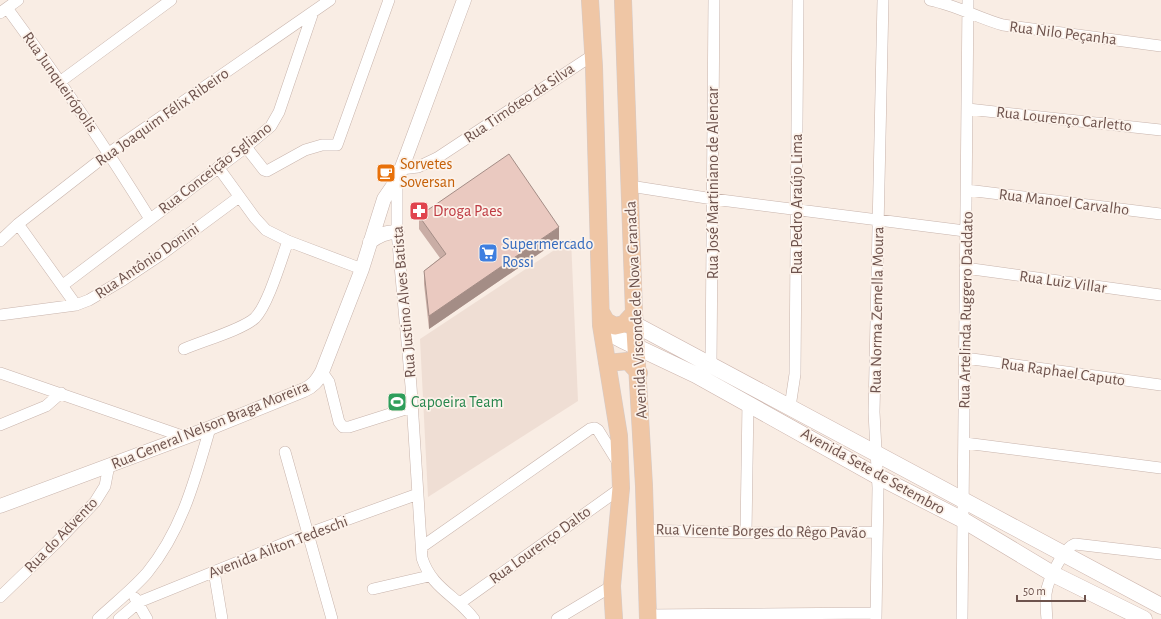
<svg xmlns="http://www.w3.org/2000/svg" width="1161" height="619" font-family="'Alegreya Sans',sans-serif">
  <style>
    .residential { fill: #efded4 }
    .lines { fill: none; stroke-linecap: round; stroke-linejoin: round }
    .minor-casing { stroke: #c8b4ac; stroke-width: 12 }
    .tertiary-casing { stroke: #c8b4ac; stroke-width: 15 }
    .secondary-casing { stroke: #cdb5ad; stroke-width: 17 }
    .primary-casing { stroke: #d4cbca; stroke-width: 18 }
    .minor { stroke: #fff; stroke-width: 11 }
    .tertiary { stroke: #fff; stroke-width: 14 }
    .secondary { stroke: #fff; stroke-width: 16 }
    .primary { stroke: #efc6a5; stroke-width: 17 }
    .wall { fill: #c9ada5 }
    .shaded-wall { fill: #a48d86 }
    .building { fill: #eac9c0; stroke: #a48d86 }
    .labels { text-anchor: middle; dominant-baseline: central; stroke-width: 3.5; stroke-linejoin: round; paint-order: stroke }
    .street-label { font-size: 16px; fill: #6e534d; stroke: #fcf2ea }
    .food-label { font-size: 16px; fill: #c56008; stroke: #fcf2ea; text-anchor: start }
    .health-label { font-size: 16px; fill: #be3a42; stroke: #fcf2ea; text-anchor: start }
    .shop-label { font-size: 16px; fill: #366cbe; stroke: #fcf2ea; text-anchor: start }
    .leisure-label { font-size: 16px; fill: #27864d; stroke: #fcf2ea; text-anchor: start }
  </style>
  <rect width="100%" height="100%" fill="#f9ede4"/>
  <path class="residential" d="M571 239 578 401 428 497 420 339Z"/>
  <g class="lines">
    <defs>
      <path id="minor" d="M930 0C956 5 978 18 1003 25L1161 46
        M7 8C57 76 105 146 150 219
        M0 13 18 0
        M61 81 171 0
        M968 109 1161 130
        M246 147 264 170 267 171 305 150 322 145H337L389 0
        M218 167 255 218 266 230 288 241 362 269
        M401 169 418 167 437 158 593 55
        M397 180V232L411 386 422 558C432 589 456 595 474 619
        M630 186 713 199 965 231
        M967 190 1161 214
        M18 224 76 305
        M0 241 18 224 109 153 330 0
        M965 268 1161 295
        M63 285 246 147 271 126 279 112 313 12
        M0 315 76 305 89 300 123 280 162 254 239 197
        M184 349C202 341 242 330 255 318 268 305 281 260 288 241
        M965 358 1161 385
        M711 365 714 0
        M322 372 329 382 339 422 343 427H349L412 407
        M0 373 185 437
        M790 407 795 374 798 0
        M0 425 46 406 61 393
        M965 443 1161 468
        M285 452 332 619
        M645 530 746 533 877 532
        M746 533 748 402
        M423 546 590 429 595 428 598 430 619 464
        M214 571 222 619
        M373 589 429 576
        M0 597 56 543 95 502 105 486 109 465
        M135 598 147 619
        M460 603 621 488
        M648 615 876 613
        M98 619C115 603 132 590 147 573 182 530 195 480 210 428
        M119 619 139 602 307 534 418 494
        M557 619 612 586
        M876 619 878 488 874 412 883 0
        M962 619 968 0
        M1047 619C1046 611 1046 602 1046 594 1047 582 1063 548 1075 544L1161 554"/>
      <path id="tertiary" d="M370 242C379 235 386 232 397 232
        M0 506 210 428 304 390C313 386 317 381 322 372L362 269 384 199 397 180 407 154 464 0"/>
      <path id="secondary" d="M601 325 609 333 622 340 696 375 877 476 963 520 1053 574 1144 619
        M636 325 1161 606"/>
      <path id="primary" d="M590 0 594 67 601 325 619 436 621 488 612 586 614 619
        M623 0 634 313 644 486 648 619
        M601 312 606 321 615 326 624 324 634 313
        M607 363 628 361 639 373"/>
    </defs>
    <use href="#minor" class="minor-casing"/>
    <use href="#tertiary" class="tertiary-casing"/>
    <use href="#secondary" class="secondary-casing"/>
    <use href="#primary" class="primary-casing"/>
    <use href="#minor" class="minor"/>
    <use href="#tertiary" class="tertiary"/>
    <use href="#secondary" class="secondary"/>
    <use href="#primary" class="primary"/>
  </g>
  <path class="wall" d="M419 216 559 240 429 329 424 284V271L440 258 419 229Z"/>
  <path class="shaded-wall" d="M559 227V240L429 329V316Z"/>
  <path class="building" d="M509 154 559 227 429 316 424 271 446 254 419 216Z"/>
  <defs>
    <symbol id="cafe-square" viewBox="-11 -11 22 22"><rect x="-9" y="-9" width="18" height="18" rx="4" fill="#e8710a" stroke="#fcf2ea"/><path d="M-5.5-4.5H6V0H3Q3 3.5 0 3.5H-2.5Q-5.5 3.5-5.5 0ZM3-3.2v2h1.7v-2ZM-6 4.5H4V6H-6Z" fill="#fff"/></symbol>
    <symbol id="pharmacy-square" viewBox="-11 -11 22 22"><rect x="-9" y="-9" width="18" height="18" rx="4" fill="#e0444e" stroke="#fcf2ea"/><path d="M-2-6h4v4h4v4h-4v4h-4v-4h-4v-4h4Z" fill="#fff"/></symbol>
    <symbol id="supermarket-square" viewBox="-11 -11 22 22"><rect x="-9" y="-9" width="18" height="18" rx="4" fill="#3f7fe0" stroke="#fcf2ea"/><path d="M-6-5.5h2.5l.6 2H6L4.5 2H-2.5L-4.4-4H-6ZM-1.5 3.2a1.3 1.3 0 1 0 .1 0ZM3 3.2a1.3 1.3 0 1 0 .1 0Z" fill="#fff"/></symbol>
    <symbol id="stadium-square" viewBox="-11 -11 22 22"><rect x="-9" y="-9" width="18" height="18" rx="4" fill="#2e9e5b" stroke="#fcf2ea"/><path d="M0-5a6.5 5 0 1 0 0 10a6.5 5 0 1 0 0-10ZM-3.5-1.8h7v3.6h-7Z" fill="#fff"/></symbol>
  </defs>
  <g fill-rule="evenodd">
    <use href="#cafe-square" x="375" y="162" width="22" height="22"/>
    <use href="#pharmacy-square" x="408" y="200" width="22" height="22"/>
    <use href="#supermarket-square" x="477" y="242" width="22" height="22"/>
    <use href="#stadium-square" x="386" y="391" width="22" height="22"/>
  </g>
  <g class="labels">
    <g class="street-label">
      <text transform="translate(1063 33) rotate(7)">Rua Nilo Peçanha</text>
      <text transform="translate(60 82) rotate(55)">Rua Junqueirópolis</text>
      <text transform="translate(519 103) rotate(-34)">Rua Timóteo da Silva</text>
      <text transform="translate(162 117) rotate(-35)">Rua Joaquim Félix Ribeiro</text>
      <text transform="translate(1064 119) rotate(6)">Rua Lourenço Carletto</text>
      <text transform="translate(215 168) rotate(-38)">Rua Conceição Sgliano</text>
      <text transform="translate(713 183) rotate(-90)">Rua José Martiniano de Alencar</text>
      <text transform="translate(1064 202) rotate(7)">Rua Manoel Carvalho</text>
      <text transform="translate(797 204) rotate(-90)">Rua Pedro Araújo Lima</text>
      <text transform="translate(147 261) rotate(-34)">Rua Antônio Donini</text>
      <text transform="translate(1063 282) rotate(8)">Rua Luiz Villar</text>
      <text transform="translate(404 302) rotate(-95)">Rua Justino Alves Batista</text>
      <text transform="translate(636 310) rotate(-93)">Avenida Visconde de Nova Granada</text>
      <text transform="translate(877 310) rotate(-89)">Rua Norma Zemella Moura</text>
      <text transform="translate(966 310) rotate(-89)">Rua Artelinda Ruggero Daddato</text>
      <text transform="translate(1063 372) rotate(8)">Rua Raphael Caputo</text>
      <text transform="translate(210 425) rotate(-22)">Rua General Nelson Braga Moreira</text>
      <text transform="translate(873 471) rotate(29)">Avenida Sete de Setembro</text>
      <text transform="translate(761 531) rotate(1)">Rua Vicente Borges do Rêgo Pavão</text>
      <text transform="translate(61 535) rotate(-46)">Rua do Advento</text>
      <text transform="translate(540 545) rotate(-36)">Rua Lourenço Dalto</text>
      <text transform="translate(278 547) rotate(-21)">Avenida Ailton Tedeschi</text>
    </g>
    <g class="food-label">
      <text x="400" y="164">Sorvetes<tspan x="400" dy="18">Soversan</tspan></text>
    </g>
    <g class="health-label">
      <text x="433" y="211">Droga Paes</text>
    </g>
    <g class="shop-label">
      <text x="502" y="244">Supermercado<tspan x="502" dy="18">Rossi</tspan></text>
    </g>
    <g class="leisure-label">
      <text x="411" y="402">Capoeira Team</text>
    </g>
  </g>
  <path d="M1017 595v6h68v-6" fill="none" stroke="#6e534d" stroke-width="2"/>
  <text x="1023" y="595" font-size="12" fill="#6e534d" stroke="#fcf2ea" stroke-width="3" paint-order="stroke">50 m</text>
</svg>
